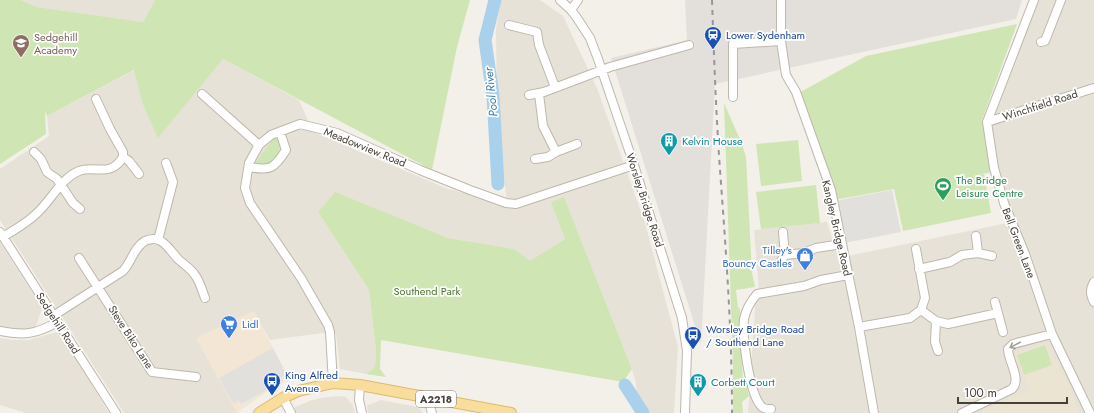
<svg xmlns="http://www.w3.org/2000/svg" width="1094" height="413" font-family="Jost,sans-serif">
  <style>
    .residential { fill: #e7e2d7 }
    .commercial { fill: #f4e6d5 }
    .industrial { fill: #e3dfda }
    .education { fill: #ebe4d3 }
    .green { fill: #d0e5b4 }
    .parking { fill: #e2e0dd }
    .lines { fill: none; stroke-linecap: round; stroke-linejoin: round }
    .river { stroke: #a9d1ec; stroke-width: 13 }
    .minor-casing { stroke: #beb7ac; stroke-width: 10 }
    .major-casing { stroke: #ddba6d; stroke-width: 12 }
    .minor { stroke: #fff; stroke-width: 8 }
    .major { stroke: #f8dd9d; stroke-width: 10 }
    .rail { stroke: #979797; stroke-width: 2; stroke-dasharray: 5 5; stroke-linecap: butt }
    .oneway { stroke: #a2a09b }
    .labels { text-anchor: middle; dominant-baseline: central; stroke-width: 3.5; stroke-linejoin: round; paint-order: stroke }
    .shield { fill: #fff; stroke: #7e7973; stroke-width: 1 }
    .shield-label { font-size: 10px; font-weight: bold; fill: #464037 }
    .transit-label { font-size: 11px; fill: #164399; stroke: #fff; text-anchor: start }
    .education-label { font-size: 11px; fill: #785e54; stroke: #fff; text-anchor: start }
    .street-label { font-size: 11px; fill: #464037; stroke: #fff }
    .culture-label { font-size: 11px; fill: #0d838f; stroke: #fff; text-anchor: start }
    .leisure-label { font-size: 11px; fill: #27864d; stroke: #fff; text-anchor: start }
    .shop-label { font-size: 11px; fill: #366cbe; stroke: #fff; text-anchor: end }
    .park-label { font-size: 11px; fill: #4a752e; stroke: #fff }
    .water-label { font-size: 12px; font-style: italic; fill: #377cac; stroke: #fff }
  </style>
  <rect width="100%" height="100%" fill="#f3f0e9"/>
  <path class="residential" d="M20 0H155L143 22 37 7Z
    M501 0H540L563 16 597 88 645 223 678 347 674 413H637L636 383 632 369 564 197 552 202 565 239 530 262 514 249 448 238 335 193 318 212 369 290 376 351 375 367 366 374 340 369 336 334 323 333 270 340 253 311 237 413H124L0 220V169L49 136 47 116 135 70 143 105 158 137 223 59 299 100 313 132 448 189 507 204 497 107 496 29Z
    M1036 0H1094V413H748L756 294 759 291 754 230 827 222 838 258 1012 222 995 161 992 119Z
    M0 242 42 308 35 329 22 330 6 329 0 327Z
    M57 332H60L109 413H25L0 405V338L12 340H29Z
    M339 396 346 397 353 405 355 413H296L294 409 295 407 312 400 321 398Z
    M381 400 418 407 423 413H368L367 407 368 405Z"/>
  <path class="commercial" d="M253 311 290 379 269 390 237 413 196 338Z"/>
  <path class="industrial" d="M685 0H1022L1016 19 715 84 701 345 611 58 687 40Z"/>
  <path class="education" d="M1046 343 1066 380 1079 413H978L1029 390 1015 352Z"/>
  <path class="green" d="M0 0H20L37 7 143 22 155 0H470L457 47 432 170 223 59 158 138 143 105 134 70 47 116 45 111 46 134 0 164Z
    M1017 24 982 120 992 172 972 176 984 174 991 213 903 231 894 189 829 201 795 95 866 56Z
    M724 103 742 144 746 157 752 272 755 287 736 290 738 307 740 309 743 381 747 388 749 396 742 402 743 413H733V365Z
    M277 138 281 143C279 155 275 160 265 167L255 163 273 139Z
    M798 140 802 181 761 186 756 144Z
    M816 185 820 223 761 229 756 192Z
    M335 192 448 238 514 249 530 261 565 239 551 202 564 197 632 369 623 382 381 340 380 369 386 377 366 374 375 367 376 351 369 290 318 212Z
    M1045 345 1052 365 1024 375 1017 355Z"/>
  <path class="parking" d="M892 190 901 232 839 244 829 202Z
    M273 348 286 374 271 382 273 387 241 404 238 400 236 404 232 402 219 378Z"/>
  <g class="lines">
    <path class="river" d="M495 0 485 40 493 96 498 184
      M625 385 643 413"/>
    <defs>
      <path id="minor" d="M560 0 571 10 577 18 590 38 598 59 634 165 682 318 687 351 685 413
        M781 0V41L786 75 796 92 831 190 859 327 874 413
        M1034 0 987 122 994 168 1004 203 1025 254 1052 334 1090 413
        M571 10 578 0
        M509 25 537 32 539 45 555 87
        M1041 42 1045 41 1061 0
        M202 94 259 145
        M529 95 544 92 610 67 689 45
        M733 97V44L781 41
        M96 99 110 129 123 152V157L129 161 139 174
        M987 122 1094 88
        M34 152 41 159 47 172 57 179 73 203 80 209
        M556 152 577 144
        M535 159 548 157 556 152 543 126 539 94
        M249 167C270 171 274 169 286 150L280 132
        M0 232 116 413
        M976 236 978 253
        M3 237C14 230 27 223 36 214 51 201 60 179 79 171 94 165 111 178 123 157
        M158 240 173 182 166 163
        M785 255 804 253 816 248 842 244
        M79 258 152 372 196 377
        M779 264 785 255 783 232
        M919 269 950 262 962 255 978 253 992 256
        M1094 282C1090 289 1090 294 1094 302
        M995 302 1003 332
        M921 310 936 321 948 324 998 313
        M53 316 123 271C131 263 134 247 145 241 162 233 169 250 179 260 185 265 191 269 195 275 200 282 202 290 205 298
        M936 321 935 342 938 351
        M859 327 910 318 921 310 925 298 916 249
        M0 331C23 336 37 334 57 322
        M333 383 330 332 328 325 301 278 250 203 245 188 249 163 259 145 271 135 300 124 337 133 420 170 470 190 506 203 516 204 634 165
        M360 385 359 400 362 413
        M283 398 291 413
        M431 398 430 406 432 413
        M771 409C768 409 764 409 762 407 749 395 742 336 744 319 746 309 751 301 757 294L804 286 821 280 848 275
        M962 413 1012 389C1022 379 1008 361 1008 349L1013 344 1052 334"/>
      <path id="major" d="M259 413 283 398 298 391 333 383 360 385 511 413"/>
    </defs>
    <use href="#minor" class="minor-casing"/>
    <use href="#major" class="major-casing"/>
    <use href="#minor" class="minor"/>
    <use href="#major" class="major"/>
    <path class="rail" d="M712 0C714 57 716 114 720 170 726 251 732 332 732 413"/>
  </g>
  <defs><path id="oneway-shaft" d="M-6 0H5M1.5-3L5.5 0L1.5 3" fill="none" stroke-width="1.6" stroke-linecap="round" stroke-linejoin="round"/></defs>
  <use class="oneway" href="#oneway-shaft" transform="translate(1015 345) rotate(152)"/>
  <defs>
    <symbol id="station-pin" viewBox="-11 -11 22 30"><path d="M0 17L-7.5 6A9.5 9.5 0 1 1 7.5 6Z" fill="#1a4fb4" stroke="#fff"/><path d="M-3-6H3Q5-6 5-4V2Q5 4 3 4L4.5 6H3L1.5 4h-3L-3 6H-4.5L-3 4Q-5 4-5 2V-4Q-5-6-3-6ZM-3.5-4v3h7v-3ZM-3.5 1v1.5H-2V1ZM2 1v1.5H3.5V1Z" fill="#fff"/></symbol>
    <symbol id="school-pin" viewBox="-11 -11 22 30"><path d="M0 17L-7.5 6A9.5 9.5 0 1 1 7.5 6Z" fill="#8d6e63" stroke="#fff"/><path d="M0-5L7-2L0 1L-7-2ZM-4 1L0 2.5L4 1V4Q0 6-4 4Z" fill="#fff"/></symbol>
    <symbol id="building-pin" viewBox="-11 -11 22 30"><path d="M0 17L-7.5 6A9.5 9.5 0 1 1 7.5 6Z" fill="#0f9aa8" stroke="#fff"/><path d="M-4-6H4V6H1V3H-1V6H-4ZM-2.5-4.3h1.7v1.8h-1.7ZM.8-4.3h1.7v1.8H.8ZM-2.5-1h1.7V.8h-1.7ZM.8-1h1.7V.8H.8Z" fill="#fff"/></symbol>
    <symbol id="stadium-pin" viewBox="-11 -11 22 30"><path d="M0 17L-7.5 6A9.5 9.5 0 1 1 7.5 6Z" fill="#2e9e5b" stroke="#fff"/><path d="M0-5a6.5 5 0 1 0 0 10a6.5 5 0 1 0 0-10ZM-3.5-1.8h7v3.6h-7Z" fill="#fff"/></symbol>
    <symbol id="shop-pin" viewBox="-11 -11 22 30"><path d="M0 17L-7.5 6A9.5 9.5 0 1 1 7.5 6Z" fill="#3f7fe0" stroke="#fff"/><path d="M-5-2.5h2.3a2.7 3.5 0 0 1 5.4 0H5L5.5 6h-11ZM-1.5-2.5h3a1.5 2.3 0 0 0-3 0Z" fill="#fff"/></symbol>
    <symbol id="supermarket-pin" viewBox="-11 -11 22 30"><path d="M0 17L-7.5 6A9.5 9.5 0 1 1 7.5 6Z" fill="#3f7fe0" stroke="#fff"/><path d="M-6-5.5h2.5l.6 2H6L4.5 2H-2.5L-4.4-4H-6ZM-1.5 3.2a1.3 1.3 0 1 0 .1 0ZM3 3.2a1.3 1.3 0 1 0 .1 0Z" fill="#fff"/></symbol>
    <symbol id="bus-pin" viewBox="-11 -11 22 30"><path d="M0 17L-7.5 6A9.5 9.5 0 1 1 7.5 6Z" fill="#1a4fb4" stroke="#fff"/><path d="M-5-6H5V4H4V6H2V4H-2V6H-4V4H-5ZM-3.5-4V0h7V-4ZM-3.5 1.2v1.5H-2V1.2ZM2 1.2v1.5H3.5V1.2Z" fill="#fff"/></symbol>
  </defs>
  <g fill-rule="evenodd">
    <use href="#station-pin" x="703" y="25" width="20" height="27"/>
    <use href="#school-pin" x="11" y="33" width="20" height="27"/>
    <use href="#building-pin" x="659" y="131" width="20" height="27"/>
    <use href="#stadium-pin" x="933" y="176" width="20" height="27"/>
    <use href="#shop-pin" x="795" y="246" width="20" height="27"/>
    <use href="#supermarket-pin" x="219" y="314" width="20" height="27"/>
    <use href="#bus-pin" x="683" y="325" width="20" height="27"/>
    <use href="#bus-pin" x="262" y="371" width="20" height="27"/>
    <use href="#building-pin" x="688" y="372" width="20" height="27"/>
  </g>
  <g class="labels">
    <rect class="shield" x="416" y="391" width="40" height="16" rx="3"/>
    <g class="shield-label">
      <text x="436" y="399">A2218</text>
    </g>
    <g class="transit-label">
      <text x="726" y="35">Lower Sydenham</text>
      <text x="706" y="329">Worsley Bridge Road<tspan x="706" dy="13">/ Southend Lane</tspan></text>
      <text x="285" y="375">King Alfred<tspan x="285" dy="13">Avenue</tspan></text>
    </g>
    <g class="education-label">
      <text x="34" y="37">Sedgehill<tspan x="34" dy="13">Academy</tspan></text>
    </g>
    <g class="street-label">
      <text transform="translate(1040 105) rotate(-18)">Winchfield Road</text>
      <text transform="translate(365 147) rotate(22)">Meadowview Road</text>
      <text transform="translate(645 200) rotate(72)">Worsley Bridge Road</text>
      <text transform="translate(837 228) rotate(77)">Kangley Bridge Road</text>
      <text transform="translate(1019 243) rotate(69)">Bell Green Lane</text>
      <text transform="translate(58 323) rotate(57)">Sedgehill Road</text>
      <text transform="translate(131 337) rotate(57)">Steve Biko Lane</text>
    </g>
    <g class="culture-label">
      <text x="682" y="141">Kelvin House</text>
      <text x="711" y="382">Corbett Court</text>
    </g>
    <g class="leisure-label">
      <text x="956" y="180">The Bridge<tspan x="956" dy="13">Leisure Centre</tspan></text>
    </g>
    <g class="shop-label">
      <text x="792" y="250">Tilley's<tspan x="792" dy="13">Bouncy Castles</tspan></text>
      <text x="242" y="324" text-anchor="start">Lidl</text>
    </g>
    <g class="park-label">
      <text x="427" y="291">Southend Park</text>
    </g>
    <g class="water-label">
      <text transform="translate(491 92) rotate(-96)">Pool River</text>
    </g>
  </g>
  <path d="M958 397v6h109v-6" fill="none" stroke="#464037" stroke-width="2"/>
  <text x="964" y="397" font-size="12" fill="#464037" stroke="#ffffff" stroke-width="3" paint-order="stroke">100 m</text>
</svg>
